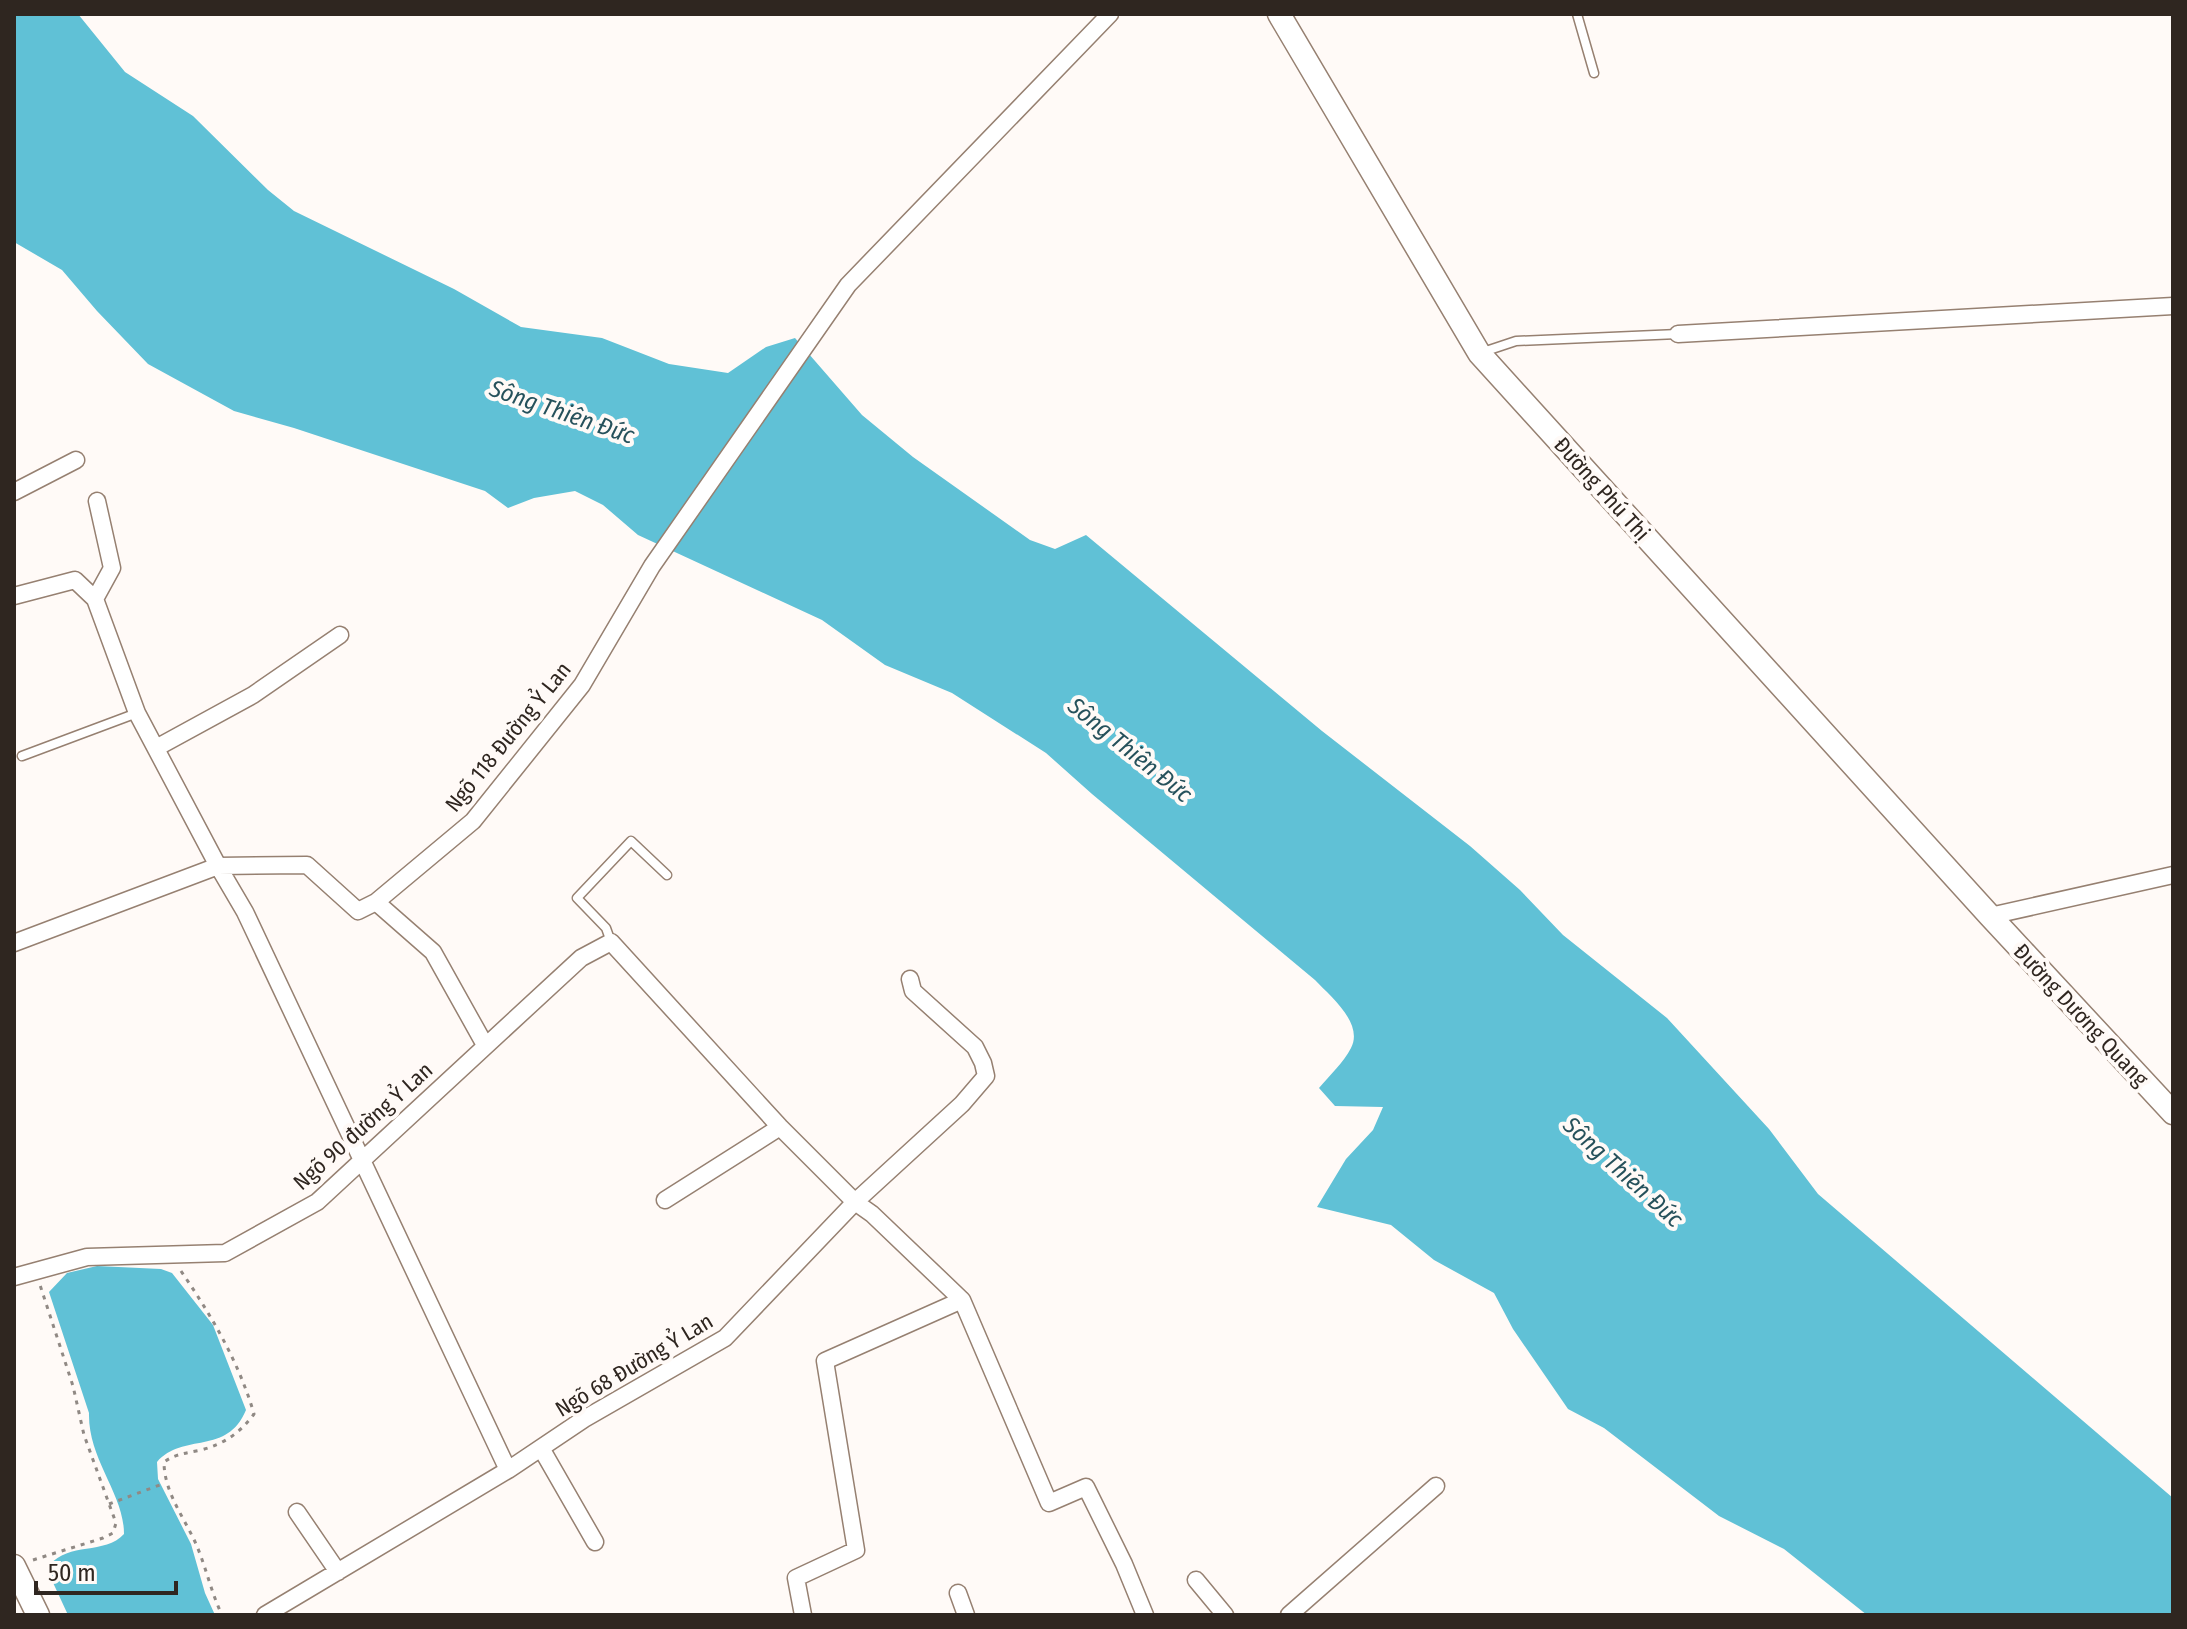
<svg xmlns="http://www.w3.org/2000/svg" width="2187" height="1629" font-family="'Fira Sans Condensed',sans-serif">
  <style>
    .water { fill: #60c1d6 }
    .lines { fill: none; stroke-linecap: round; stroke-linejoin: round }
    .lane-casing { stroke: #968071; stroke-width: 11 }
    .street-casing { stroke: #968071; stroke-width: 19 }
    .secondary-casing { stroke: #968071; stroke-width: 25 }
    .path { stroke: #908984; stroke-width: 3; stroke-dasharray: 4 6; stroke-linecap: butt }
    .lane { stroke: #fff; stroke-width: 8 }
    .street { stroke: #fff; stroke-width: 16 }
    .secondary { stroke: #fff; stroke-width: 22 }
    .labels { text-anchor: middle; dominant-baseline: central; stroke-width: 8; stroke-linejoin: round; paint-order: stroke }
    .street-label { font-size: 22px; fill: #2f2620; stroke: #fffaf7 }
    .water-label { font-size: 24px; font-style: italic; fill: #26515b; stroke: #fffaf7 }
  </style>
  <rect width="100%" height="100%" fill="#fffaf7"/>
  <path class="water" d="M14 14H78L125 72 193 116 268 190 294 211 454 289 521 327 602 338 669 364 728 373 766 347 795 338 862 415 913 457 1030 540 1055 549 1086 535 1322 731 1470 846 1520 890 1563 935 1667 1018 1769 1129 1818 1194 2173 1498V1615H1867L1784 1549 1719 1516 1604 1428 1568 1409 1513 1329 1494 1293 1434 1260 1391 1225 1317 1207 1346 1159 1373 1130 1383 1107 1335 1106 1319 1088C1329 1076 1344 1062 1351 1048 1364 1023 1330 996 1315 980L1092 794 1046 753 952 693 885 665 822 620 638 535 603 505 575 491 534 498 508 508 485 491 294 428 234 411 148 364 97 311 62 270 14 242Z
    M97 1266 161 1269 172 1273 213 1325 246 1410C227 1456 183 1432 157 1462L158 1479 191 1544 205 1593 215 1615H68L49 1574 50 1565C68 1542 105 1555 124 1534 124 1493 88 1460 89 1413L49 1292 67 1273Z"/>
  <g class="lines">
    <defs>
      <path id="lane" d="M1577 14 1594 73
        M1480 353 1516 341 1678 334
        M22 756 137 713
        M611 942 606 928 577 898 631 841 667 875"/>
      <path id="street" d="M1678 334 2173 306
        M14 492 76 460
        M14 596 75 580 95 599 137 713 218 866 245 912 508 1470
        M95 599 112 568 97 501
        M156 748 253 695 340 635
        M376 902 433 952 485 1045
        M1990 916 2173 875
        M14 943 218 866 307 865 358 911 376 902 473 821 582 685 652 566 848 285 1110 14
        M665 1200 780 1127
        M14 1277 87 1257 225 1253 317 1202 581 958 611 942 780 1127 855 1202 872 1214 962 1300 1049 1503 1086 1487 1124 1564 1145 1615
        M541 1448 595 1542
        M297 1512 338 1572
        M1196 1580 1225 1615
        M958 1593 966 1615
        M265 1615 508 1470 584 1419 725 1338 855 1202 962 1104 986 1076 983 1063 975 1047 913 991 910 979
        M803 1615 796 1578 856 1550 825 1361 962 1300
        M1289 1615 1436 1486"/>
      <path id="secondary" d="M1279 14 1479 353 1990 916 2173 1113
        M14 1566 38 1615"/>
    </defs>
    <use href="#lane" class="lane-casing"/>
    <use href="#street" class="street-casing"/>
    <use href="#secondary" class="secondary-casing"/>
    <path class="path" d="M181 1271C211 1315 239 1362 254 1414 240 1433 224 1444 201 1450 187 1453 175 1454 164 1462 164 1492 184 1517 196 1544 206 1567 211 1592 222 1615
      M109 1504 165 1483
      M33 1560 103 1538 113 1533 116 1523 84 1435 73 1386 40 1285"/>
    <use href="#lane" class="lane"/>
    <use href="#street" class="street"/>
    <use href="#secondary" class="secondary"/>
  </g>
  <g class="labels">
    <g class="street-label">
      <text transform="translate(1602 489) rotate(48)">Đường Phú Thị</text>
      <text transform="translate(508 737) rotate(-51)">Ngõ 118 Đường Ỷ Lan</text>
      <text transform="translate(2081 1015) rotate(47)">Đường Dương Quang</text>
      <text transform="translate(363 1126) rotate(-42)">Ngõ 90 đường Ỷ Lan</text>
      <text transform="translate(634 1365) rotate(-31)">Ngõ 68 Đường Ỷ Lan</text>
    </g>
    <g class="water-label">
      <text transform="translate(562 412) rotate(19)">Sông Thiên Đức</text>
      <text transform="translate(1130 750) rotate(39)">Sông Thiên Đức</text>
      <text transform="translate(1623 1172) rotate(42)">Sông Thiên Đức</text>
    </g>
  </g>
  <rect width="2187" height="1629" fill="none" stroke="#2f2620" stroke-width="32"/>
  <path d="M36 1581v12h140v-12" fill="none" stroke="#2f2620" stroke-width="4"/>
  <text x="48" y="1581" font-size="24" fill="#2f2620" stroke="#fffaf7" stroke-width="6" paint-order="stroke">50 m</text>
</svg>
